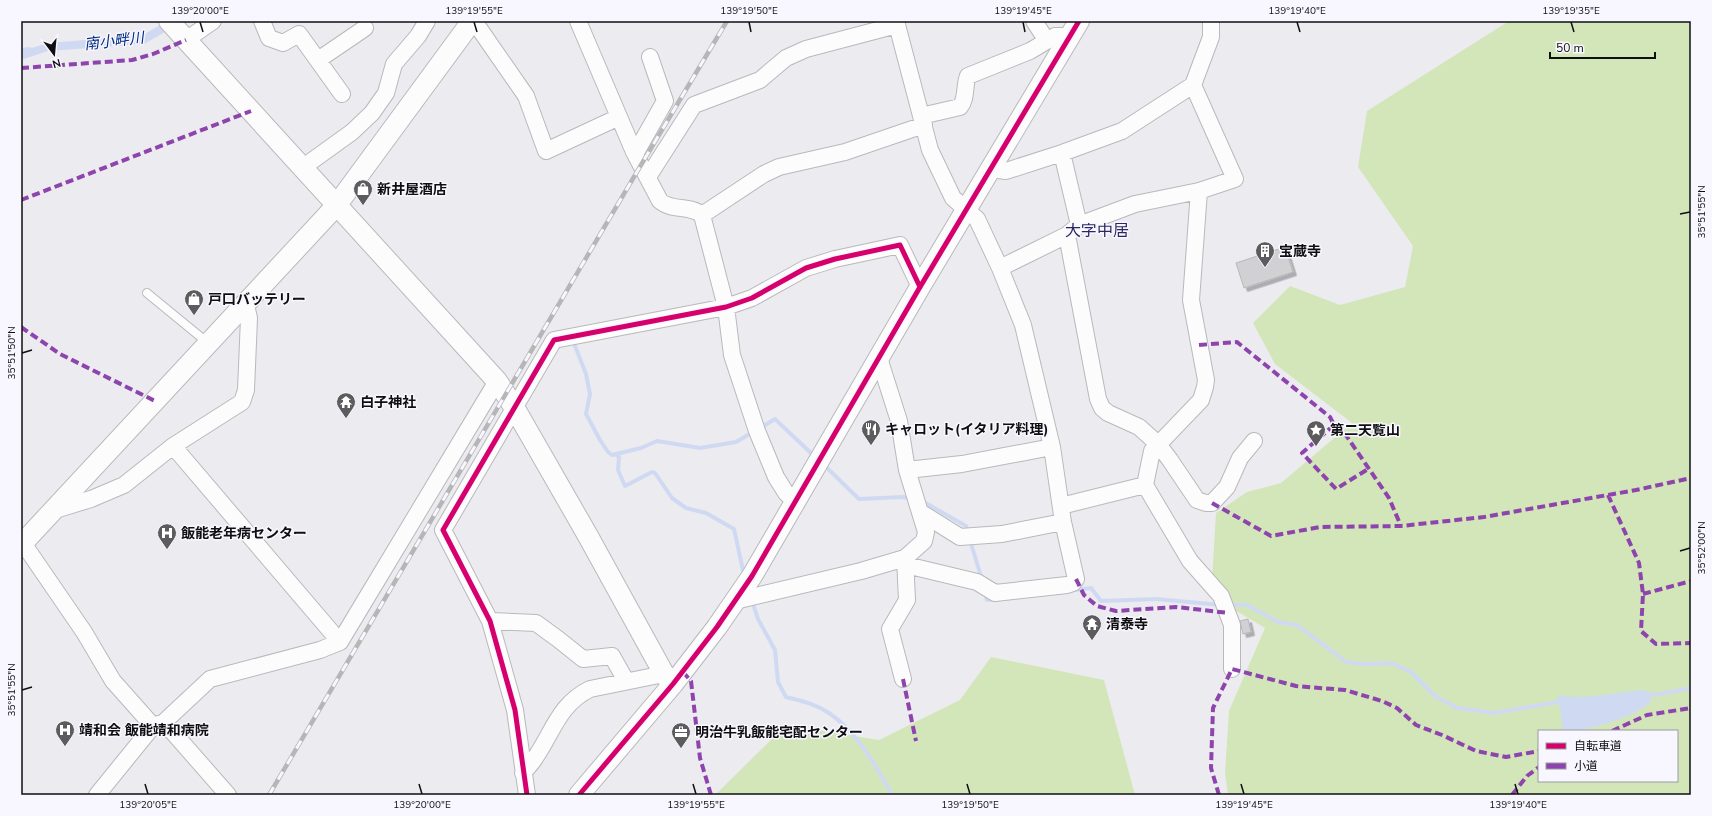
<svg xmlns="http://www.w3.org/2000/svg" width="1712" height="816" font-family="'Nunito Sans','Noto Sans JP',sans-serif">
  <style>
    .green { fill: #d3e6b9; fill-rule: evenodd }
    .water { fill: #cfdaf2 }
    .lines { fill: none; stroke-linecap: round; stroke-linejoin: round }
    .stream { stroke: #cfdaf2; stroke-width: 4 }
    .building { fill: #d1d1d4; stroke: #b7b6ba; filter: url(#shadow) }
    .service-casing { stroke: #b9b9bc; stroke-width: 10 }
    .minor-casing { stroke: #b9b9bc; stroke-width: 18 }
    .tertiary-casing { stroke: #b9b9bc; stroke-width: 22 }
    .service { stroke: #fcfcfd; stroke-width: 8 }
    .minor { stroke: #fcfcfd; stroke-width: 16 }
    .tertiary { stroke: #fcfcfd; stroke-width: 20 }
    .rail-casing { stroke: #b6b6b7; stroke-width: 4.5 }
    .rail { stroke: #f8f7ff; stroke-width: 3; stroke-dasharray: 9; stroke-linecap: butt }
    .quiet { stroke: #8e44ad; stroke-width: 4; stroke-dasharray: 8 4; stroke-linecap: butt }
    .cycleway-casing { stroke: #f8f7ff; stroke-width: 8 }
    .cycleway { stroke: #d6006c; stroke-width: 5 }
    .ticks { fill: none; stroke: #0f0f11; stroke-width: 1.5 }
    .labels { text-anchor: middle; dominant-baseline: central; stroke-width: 3; stroke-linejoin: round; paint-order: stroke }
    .poi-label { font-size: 14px; font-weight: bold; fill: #0f0f11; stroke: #f8f7ff; text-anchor: start }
    .water-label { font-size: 15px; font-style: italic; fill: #012b7f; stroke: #f8f7ff }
    .quarter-label { font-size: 16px; fill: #292862; stroke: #f8f7ff }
    .neatline { fill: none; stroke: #0f0f11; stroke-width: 1.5 }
    .ticks-label { font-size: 10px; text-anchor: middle; fill: #0f0f11 }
  </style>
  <defs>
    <filter id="shadow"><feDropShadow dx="3.5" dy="3.5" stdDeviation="0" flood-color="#0004"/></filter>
  </defs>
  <rect width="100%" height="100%" fill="#ecebf0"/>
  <path class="green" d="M1509 21H1691V795H1228L1225 773 1229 711 1265 628 1211 596 1216 513 1247 492 1281 483 1352 423 1275 364 1253 323 1290 286 1340 305 1405 287 1413 246 1358 167 1367 111ZM1539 731H1677V781H1539Z
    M991 657 1104 680 1135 795H715L786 725 879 740 960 700Z"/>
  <path class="water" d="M167 21H184L144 44 48 51 21 60V51L49 43 143 35Z
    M1640 690 1650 692V703C1629 719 1589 731 1563 731L1558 695C1585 700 1613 693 1640 690Z"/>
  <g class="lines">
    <path class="stream" d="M21 50 30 49
      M575 346 586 374 590 394 586 414 600 440 608 452 612 455 641 448 657 441 700 448 736 442 753 432
      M760 428 775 419 814 456
      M615 454 619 457 618 470 625 486 652 472 655 473 672 498 686 508 706 513 734 529 744 575
      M824 465 859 499 903 497 911 499
      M922 501 966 526 968 534
      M970 540 982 580
      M1073 590 1091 588 1101 601 1156 599 1221 605
      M985 592 987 600 995 599
      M752 601 758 619 775 650 778 682 786 697C801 701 816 704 829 713 856 731 877 767 892 795
      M1228 605H1247L1278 622 1297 625 1346 662 1365 664 1392 663 1411 672 1435 696 1457 708 1494 713 1564 701
      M1644 697 1691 688"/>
  </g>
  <path class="building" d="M1285 247 1293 272 1244 288 1236 263Z
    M1248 619 1251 632 1243 634 1240 621Z"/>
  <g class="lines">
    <defs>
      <path id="service" d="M147 293 208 343"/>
      <path id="minor" d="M262 21 269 38 283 43 299 34 342 94
        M474 21 526 96 546 151 619 117
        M578 21 634 152 660 201C673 212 689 204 702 215L726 307 732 355 757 431 776 477 786 493 796 502
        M896 21 930 150 953 198 977 219 1000 268 1023 325 1052 447 1063 522 1076 579 1073 583 1067 585 995 593 977 582 906 565
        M1034 21 1047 41
        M186 40 213 21
        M318 60 365 28
        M921 116 960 107C967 99 964 85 968 76L1030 51 1055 36H1071
        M1062 153 1079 225
        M635 154 665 101 650 57
        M302 168 352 132 372 113 386 93 394 64 418 36 427 21
        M992 169 1006 171 1062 153 1122 131 1193 85
        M648 177 694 105 760 80 786 58 806 49 897 25
        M702 215 764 174 779 167 845 152 924 125
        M1067 235 1098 399 1102 408 1108 413 1139 427 1158 444 1170 460 1197 500 1206 503H1212L1227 487 1240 458 1254 441
        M1000 268 1067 235 1079 225 1135 204 1199 191 1235 179 1193 85 1211 37V21
        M879 358 899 421 907 470 926 532 924 541 905 558 907 600 890 629 903 679
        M173 446 340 642
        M907 470 962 464 1052 447
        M1145 485 1152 451 1201 400 1205 387 1206 380 1191 300 1199 191
        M1061 506 1145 485 1190 561 1221 596 1232 625V669
        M55 510 91 499 124 485 173 446 242 402 246 390 249 318 246 305
        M920 512 960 537 1002 534 1063 522
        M23 543 84 632 113 681 153 726
        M735 601 861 571 905 558
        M490 621 536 623 558 639 583 659 612 656 626 681
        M164 722 228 795
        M523 773C527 768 532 763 535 758 553 732 559 704 590 689L664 674
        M97 795 153 726 164 722 210 679 320 650 340 642 497 381
        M527 795 515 710 490 621 443 530 554 340 726 307 752 298 806 268 835 259 900 245 920 287"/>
      <path id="tertiary" d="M169 21 497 381 514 407 588 536 664 674 673 684
        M21 545 336 206 472 21
        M579 795 673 684 717 627 752 576 920 287 1079 21"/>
    </defs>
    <use href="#service" class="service-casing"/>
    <use href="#minor" class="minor-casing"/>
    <use href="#tertiary" class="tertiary-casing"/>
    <use href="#service" class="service"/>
    <use href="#minor" class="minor"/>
    <use href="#tertiary" class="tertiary"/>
    <defs>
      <path id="rail" d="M269 795 641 165 727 21"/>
    </defs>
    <use href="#rail" class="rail-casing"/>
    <use href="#rail" class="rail"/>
    <path class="quiet" d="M21 68 132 60 153 54 186 40
      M21 200 251 111
      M21 327 60 354 155 401
      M1199 345 1237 342 1330 417 1334 425 1341 428 1389 498 1401 526
      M1334 425 1302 453 1336 489 1368 469
      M1608 495 1639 563 1643 594 1641 631 1656 644 1691 643
      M1212 503 1271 536 1320 527 1401 526 1484 517 1636 490 1691 478
      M1076 579 1084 595 1097 606 1116 611 1176 607 1229 613
      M1643 594 1691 581
      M683 672 691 681 700 758 711 795
      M903 679 916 741
      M1612 731 1647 715 1691 708
      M1219 795 1211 768 1213 708 1232 669 1296 686 1345 690 1382 701 1397 708 1416 725 1442 735 1476 751 1506 757 1539 751
      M1512 795 1527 776 1539 767"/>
    <defs>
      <path id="cycleway" d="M527 795 515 710 490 621 443 530 554 340 726 307 752 298 806 268 835 259 900 245 920 287
        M579 795 673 684 717 627 752 576 920 287 1079 21"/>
    </defs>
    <use href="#cycleway" class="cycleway-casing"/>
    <use href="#cycleway" class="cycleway"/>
  </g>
  <path class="ticks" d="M200 22 203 32M474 22 477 32M749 22 751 32M1023 22 1025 32M1297 22 1300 32M1571 22 1574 32M1680 214 1690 212M22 353 32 350M1680 551 1690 548M22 690 32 687M145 784 148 794M419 784 422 794M693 784 696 794M967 784 970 794M1241 784 1244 794M1515 784 1518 794"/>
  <defs>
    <symbol id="shop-pin" viewBox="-11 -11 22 30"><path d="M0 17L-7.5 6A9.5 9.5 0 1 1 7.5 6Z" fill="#5c5c5f" stroke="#f8f7ff"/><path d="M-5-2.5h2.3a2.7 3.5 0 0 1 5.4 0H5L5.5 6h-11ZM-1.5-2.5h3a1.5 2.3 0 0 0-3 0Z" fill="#fff"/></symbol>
    <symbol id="building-pin" viewBox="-11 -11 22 30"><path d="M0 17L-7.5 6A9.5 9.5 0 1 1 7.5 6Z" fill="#5c5c5f" stroke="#f8f7ff"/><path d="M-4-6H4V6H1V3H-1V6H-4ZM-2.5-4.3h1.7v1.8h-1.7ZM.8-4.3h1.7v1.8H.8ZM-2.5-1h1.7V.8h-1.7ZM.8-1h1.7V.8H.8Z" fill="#fff"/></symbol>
    <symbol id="temple-pin" viewBox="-11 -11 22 30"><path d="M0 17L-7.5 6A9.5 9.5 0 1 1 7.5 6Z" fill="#5c5c5f" stroke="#f8f7ff"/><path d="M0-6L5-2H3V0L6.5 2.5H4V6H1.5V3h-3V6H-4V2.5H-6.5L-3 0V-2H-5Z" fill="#fff"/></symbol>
    <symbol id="restaurant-pin" viewBox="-11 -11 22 30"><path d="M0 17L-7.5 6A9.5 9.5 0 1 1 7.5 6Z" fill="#5c5c5f" stroke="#f8f7ff"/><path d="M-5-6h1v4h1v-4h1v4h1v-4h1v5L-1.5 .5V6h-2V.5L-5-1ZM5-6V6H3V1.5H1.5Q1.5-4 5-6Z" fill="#fff"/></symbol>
    <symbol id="sight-pin" viewBox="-11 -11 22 30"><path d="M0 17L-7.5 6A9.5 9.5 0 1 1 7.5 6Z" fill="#5c5c5f" stroke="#f8f7ff"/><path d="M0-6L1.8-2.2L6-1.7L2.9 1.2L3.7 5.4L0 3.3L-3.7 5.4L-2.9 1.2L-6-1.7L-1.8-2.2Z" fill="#fff"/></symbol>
    <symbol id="hospital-pin" viewBox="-11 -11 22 30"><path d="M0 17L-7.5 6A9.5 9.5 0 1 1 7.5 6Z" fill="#5c5c5f" stroke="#f8f7ff"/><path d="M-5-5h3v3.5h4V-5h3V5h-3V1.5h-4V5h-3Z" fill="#fff"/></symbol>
    <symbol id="office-pin" viewBox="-11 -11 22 30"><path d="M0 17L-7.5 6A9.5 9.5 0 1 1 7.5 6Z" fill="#5c5c5f" stroke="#f8f7ff"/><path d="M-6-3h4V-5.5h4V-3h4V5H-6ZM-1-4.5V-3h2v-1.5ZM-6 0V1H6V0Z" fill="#fff"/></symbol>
  </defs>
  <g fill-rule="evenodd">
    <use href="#shop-pin" x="352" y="178" width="22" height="30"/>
    <use href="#building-pin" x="1254" y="240" width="22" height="30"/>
    <use href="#shop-pin" x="183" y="288" width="22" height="30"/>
    <use href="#temple-pin" x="335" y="391" width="22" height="30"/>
    <use href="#restaurant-pin" x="860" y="418" width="22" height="30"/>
    <use href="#sight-pin" x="1305" y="419" width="22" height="30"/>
    <use href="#hospital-pin" x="156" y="522" width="22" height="30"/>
    <use href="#temple-pin" x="1081" y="613" width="22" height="30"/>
    <use href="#hospital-pin" x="54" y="719" width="22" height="30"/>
    <use href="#office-pin" x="670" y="721" width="22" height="30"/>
  </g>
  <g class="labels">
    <g class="poi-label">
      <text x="377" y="189">新井屋酒店</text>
      <text x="1279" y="251">宝蔵寺</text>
      <text x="208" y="299">戸口バッテリー</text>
      <text x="360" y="402">白子神社</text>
      <text x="885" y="429">キャロット(イタリア料理)</text>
      <text x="1330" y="430">第二天覧山</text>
      <text x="181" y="533">飯能老年病センター</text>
      <text x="1106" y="624">清泰寺</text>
      <text x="79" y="730">靖和会 飯能靖和病院</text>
      <text x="695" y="732">明治牛乳飯能宅配センター</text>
    </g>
    <g class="water-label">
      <text transform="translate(114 41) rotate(-7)">南小畔川</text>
    </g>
    <g class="quarter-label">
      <text x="1097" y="231">大字中居</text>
    </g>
  </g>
  <rect width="1712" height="816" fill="none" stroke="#f8f7ff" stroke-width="44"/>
  <rect x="1538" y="730" width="140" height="52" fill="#f8f7ff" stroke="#9b9aa0"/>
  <rect x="1546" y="743" width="20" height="6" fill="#d6006c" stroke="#9b9aa0"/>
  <text x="1574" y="750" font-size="12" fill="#0f0f11">自転車道</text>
  <rect x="1546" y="763" width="20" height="6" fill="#8e44ad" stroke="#9b9aa0"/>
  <text x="1574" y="770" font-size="12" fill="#0f0f11">小道</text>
  <g transform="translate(54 54) rotate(164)" stroke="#f8f7ff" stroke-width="3" paint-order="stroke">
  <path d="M0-3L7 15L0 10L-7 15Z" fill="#0f0f11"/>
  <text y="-6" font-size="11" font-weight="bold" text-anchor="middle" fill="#0f0f11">N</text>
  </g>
  <path d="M1550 52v6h105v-6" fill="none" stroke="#0f0f11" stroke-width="2"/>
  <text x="1556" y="52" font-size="12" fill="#0f0f11" stroke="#f8f7ff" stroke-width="3" paint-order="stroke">50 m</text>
  <rect x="22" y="22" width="1668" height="772" class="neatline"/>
  <g class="ticks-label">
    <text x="200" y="14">139°20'00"E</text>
    <text x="474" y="14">139°19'55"E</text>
    <text x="749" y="14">139°19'50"E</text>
    <text x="1023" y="14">139°19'45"E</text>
    <text x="1297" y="14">139°19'40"E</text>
    <text x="1571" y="14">139°19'35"E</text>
    <text transform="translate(1701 212) rotate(-90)" y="4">35°51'55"N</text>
    <text transform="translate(11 353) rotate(-90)" y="4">35°51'50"N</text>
    <text transform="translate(1701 548) rotate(-90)" y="4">35°52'00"N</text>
    <text transform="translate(11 690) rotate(-90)" y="4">35°51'55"N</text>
    <text x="148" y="808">139°20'05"E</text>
    <text x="422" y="808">139°20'00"E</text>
    <text x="696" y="808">139°19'55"E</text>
    <text x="970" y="808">139°19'50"E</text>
    <text x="1244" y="808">139°19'45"E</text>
    <text x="1518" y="808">139°19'40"E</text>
  </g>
</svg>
